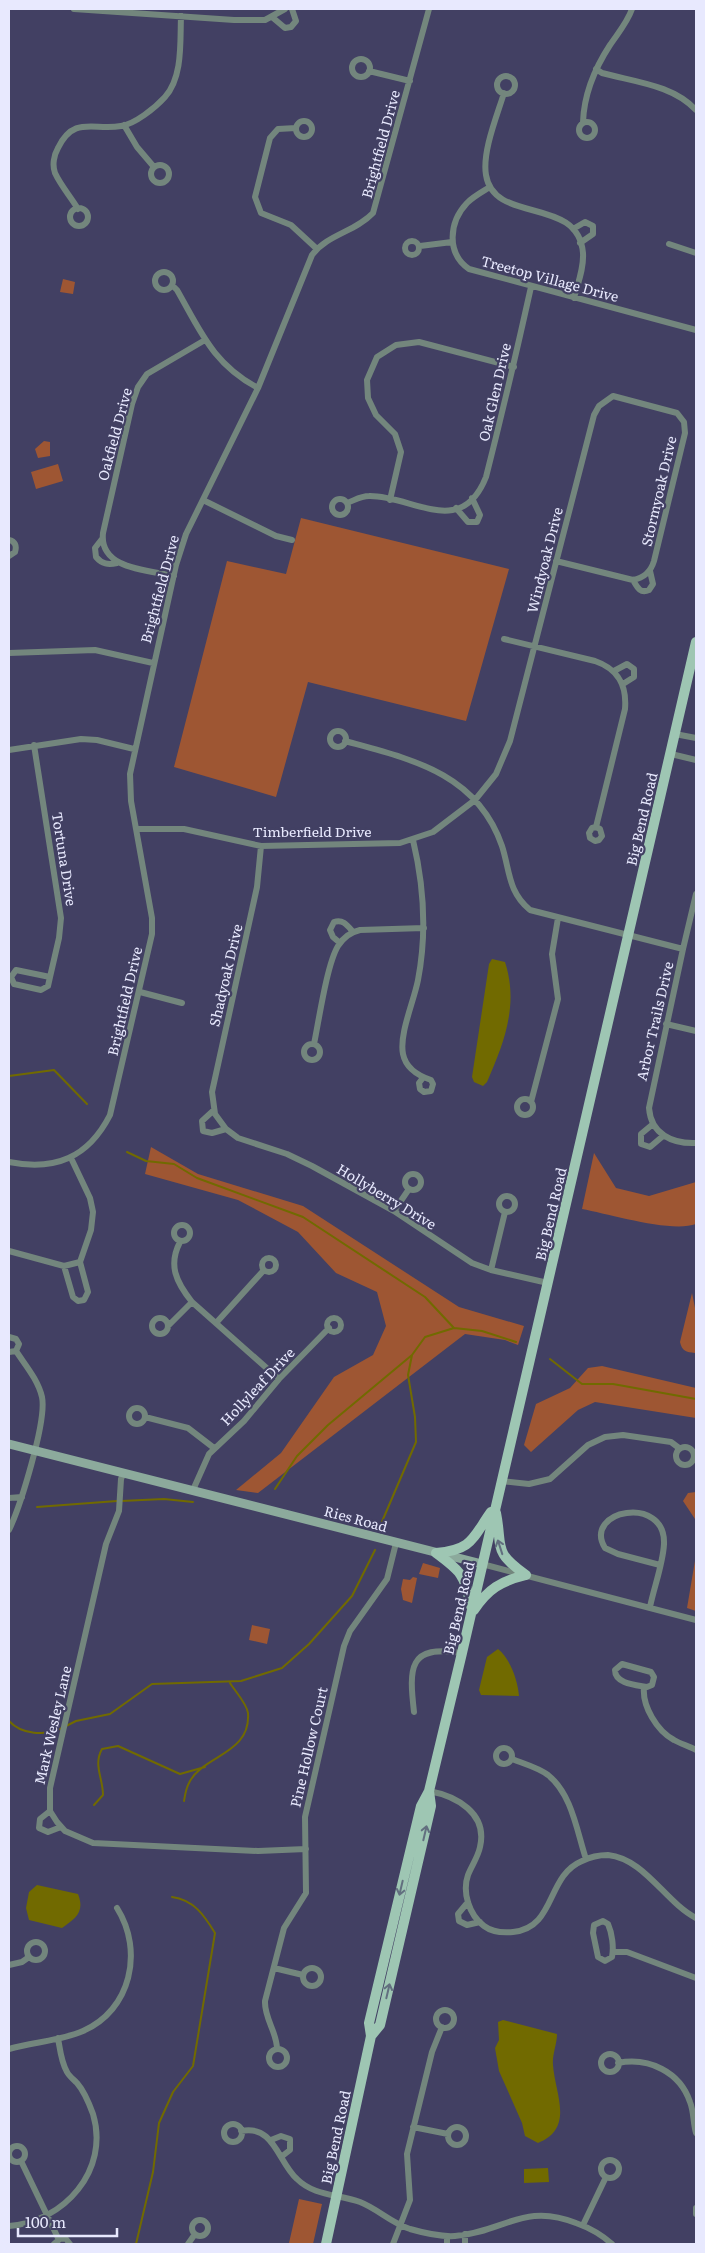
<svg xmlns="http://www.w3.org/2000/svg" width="705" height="2253" font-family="Literata,serif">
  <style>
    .green { fill: #9e5633 }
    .water { fill: #716a00 }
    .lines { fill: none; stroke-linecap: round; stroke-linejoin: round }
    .stream { stroke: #716a00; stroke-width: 2 }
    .street { stroke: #73867d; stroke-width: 6 }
    .secondary { stroke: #8caa9c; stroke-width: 9 }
    .primary { stroke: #9ec6b3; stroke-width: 10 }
    .oneway { stroke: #626f7f }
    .labels { text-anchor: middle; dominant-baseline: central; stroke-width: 4.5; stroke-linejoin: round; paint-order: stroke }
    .street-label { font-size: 14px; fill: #e8e9fe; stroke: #424063 }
  </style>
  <rect width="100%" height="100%" fill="#424063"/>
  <path class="green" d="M63 279 75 282 73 294 60 292Z
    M44 441 50 442V456L38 458 35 449Z
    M58 464 63 481 36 489 31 472Z
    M301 518 509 569 466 721 308 682 276 797 174 767 227 561 286 574Z
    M151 1147 198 1174 303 1206 459 1307 524 1326 518 1345 505 1340 465 1334 258 1493 236 1490 281 1453 334 1377 373 1355 386 1326 377 1292 336 1273 298 1232 238 1200 145 1174Z
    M594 1153 616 1188 649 1196 696 1182V1224C671 1233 609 1214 582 1209Z
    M692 1293 696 1313 695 1353C686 1352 682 1351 680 1342Z
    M602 1366 696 1388V1418L595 1402 578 1410 531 1452 524 1445 536 1404 570 1388 588 1368Z
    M696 1492V1527L695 1519 683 1501 688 1493Z
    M696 1555V1611L687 1608Z
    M423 1563 440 1568 438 1578 419 1574Z
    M413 1577 417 1578 412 1603 403 1600 401 1589 403 1579 410 1580Z
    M252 1625 270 1629 267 1644 249 1640Z
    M299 2199 322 2204 313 2244 289 2243Z"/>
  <path class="water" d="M492 959 505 962C519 1005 504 1043 487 1082L483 1086 474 1082 472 1077 489 964Z
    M498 1649C510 1658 518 1681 519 1696L481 1695 479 1690 487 1657Z
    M37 1885 78 1894C85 1912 76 1918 62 1928L29 1920 26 1908 29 1892Z
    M503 2020 557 2034C557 2044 552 2055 553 2065 555 2094 575 2128 538 2143L525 2136 522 2123 499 2071 495 2048 499 2040 498 2022Z
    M548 2168 549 2182 524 2183V2169Z"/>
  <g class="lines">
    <path class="stream" d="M9 1076 54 1070 87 1104
      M127 1152 146 1161 174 1164 197 1178 303 1217 425 1297 454 1328
      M550 1359 582 1384H613L696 1399
      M275 1489 297 1456 328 1425 412 1355
      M121 1501 164 1499 193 1502
      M37 1507 117 1501
      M381 1524 416 1442 415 1417 408 1375 412 1355 425 1337 454 1328 482 1331 516 1342
      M9 1721C22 1735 45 1736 62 1728
      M66 1726 76 1721 110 1714 152 1684 241 1681 282 1668 309 1644 352 1596 375 1550
      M184 1801C185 1795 186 1788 189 1783 202 1755 251 1755 248 1713 247 1704 235 1691 230 1683
      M94 1805 103 1795C103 1778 93 1765 102 1749L118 1746 180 1774 205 1767
      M136 2244 153 2172 159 2123 173 2092 193 2066 215 1933C204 1915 194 1900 172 1897"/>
    <path class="street" d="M74 9 234 20H265L285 9
      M272 17 285 28 291 27 296 21 292 9
      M352 68a9 9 0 1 1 18 0a9 9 0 1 1-18 0Z
      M596 69 602 73C635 82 673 85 696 110
      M369 71 410 81
      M497 85a9 9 0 1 1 18 0a9 9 0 1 1-18 0Z
      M504 93C497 116 482 152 486 175 494 225 578 195 583 253 584 268 578 283 574 298
      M296 129a8 8 0 1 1 16 0a8 8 0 1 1-16 0Z
      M579 130a8 8 0 1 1 16 0a8 8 0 1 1-16 0Z
      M583 122C584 95 595 68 610 45 618 33 627 23 632 9
      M124 125 137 147 154 167
      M296 128 278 129 270 138 255 197 261 213 291 225 317 249
      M151 174a9 9 0 1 1 18 0a9 9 0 1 1-18 0Z
      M490 187C482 192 474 196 467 203 449 222 446 253 469 269L696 330
      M70 217a9 9 0 1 1 18 0a9 9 0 1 1-18 0Z
      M78 209C71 197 61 186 55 173 52 165 54 155 58 148 74 115 94 131 121 126 135 124 155 108 165 97 183 77 180 42 181 16
      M573 229 585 222 593 226V234L580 243
      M405 248a7 7 0 1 1 14 0a7 7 0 1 1-14 0Z
      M669 244 696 253
      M420 246 452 242
      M155 281a9 9 0 1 1 18 0a9 9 0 1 1-18 0Z
      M172 285 177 290C201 332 213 364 258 388
      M332 507a8 8 0 1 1 16 0a8 8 0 1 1-16 0Z
      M203 500 276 536 292 540
      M390 500 401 452 395 434 376 415 368 398 367 380 377 357 396 345 419 342 514 367
      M347 503C355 500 361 496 369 496 412 495 461 540 486 477 502 414 517 350 531 287
      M456 508 468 522H477L480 515 472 498
      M102 539 95 548 96 557C102 564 108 565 117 563
      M9 540C15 541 17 546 15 552L9 556
      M174 576C147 570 99 569 103 533L132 404 138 387 147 374 205 340
      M633 580C637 587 640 594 649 590L653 584 650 571
      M504 639 595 661C618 669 627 685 625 709L596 827 592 828 589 833 590 838 595 841 599 840 602 836 600 829 596 827
      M9 653 95 650 153 663
      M614 671 627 664 634 669V677L623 684
      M330 739a8 8 0 1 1 16 0a8 8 0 1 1-16 0Z
      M675 734 696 738
      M345 741C411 759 477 773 502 846 510 871 508 892 530 910L683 949 649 1108C651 1134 672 1144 696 1143
      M34 745 61 918 59 938 50 977
      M9 750 81 739 97 740 134 749
      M671 754 696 760
      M136 829H184L261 846 400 843 433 832 475 800 496 774 510 741 594 415 599 406 613 396 677 413 684 422 685 433 654 561C651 571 644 578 633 580L556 561
      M413 840C424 886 427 933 418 980 414 1001 399 1034 403 1054 406 1069 419 1076 431 1080L433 1084 431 1091 424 1092 420 1089 419 1083 422 1079
      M261 846 257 887 212 1092 215 1114 226 1129 238 1138 287 1154 312 1166 394 1211 472 1263 491 1270 548 1283
      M340 943 333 937 330 930 334 922C343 919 347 925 353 932
      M683 949 696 894
      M16 970 50 977 48 986 41 990 14 984 11 977Z
      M140 992 182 1003
      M666 1024 696 1031
      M304 1052a8 8 0 1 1 16 0a8 8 0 1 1-16 0Z
      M314 1044C319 1020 327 964 338 946 343 938 351 932 360 930L424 928
      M517 1107a8 8 0 1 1 16 0a8 8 0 1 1-16 0Z
      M531 1102 558 999 552 954 558 918
      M214 1110 202 1121 203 1131 212 1133 226 1129
      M653 1124 641 1134V1144L650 1147 663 1136
      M9 1162C55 1171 88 1158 110 1115L152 934V918L131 801 130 774 176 565 186 534 258 388 312 255C328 234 355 232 373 213L429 9
      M405 1182a8 8 0 1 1 16 0a8 8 0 1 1-16 0Z
      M499 1204a8 8 0 1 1 16 0a8 8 0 1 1-16 0Z
      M394 1211 409 1189
      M174 1233a8 8 0 1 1 16 0a8 8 0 1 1-16 0Z
      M180 1242C168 1265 176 1282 192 1302L279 1379
      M9 1251 64 1266 80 1262
      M262 1265a7 7 0 1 1 14 0a7 7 0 1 1-14 0Z
      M64 1266 73 1297 78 1301 84 1300 88 1292 80 1262 91 1230 93 1212 90 1198 71 1158
      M491 1270 505 1212
      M152 1326a8 8 0 1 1 16 0a8 8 0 1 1-16 0Z
      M327 1325a7 7 0 1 1 14 0a7 7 0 1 1-14 0Z
      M216 1323 264 1270
      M168 1326 192 1302
      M9 1337 16 1339 19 1344 16 1351 9 1352
      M129 1416a8 8 0 1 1 16 0a8 8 0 1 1-16 0Z
      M145 1417 188 1428 214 1448
      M676 1456a9 9 0 1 1 18 0a9 9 0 1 1-18 0Z
      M124 1472 121 1479 119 1511 106 1544 50 1788V1811L57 1822 65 1831 93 1843 258 1851 306 1849
      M500 1481 529 1484 550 1479 588 1445 605 1437 623 1435 671 1442 679 1448
      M193 1490 209 1454 244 1421 279 1379 329 1328
      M9 1498 22 1497
      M9 1530C20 1507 47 1421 42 1397 38 1380 26 1366 16 1351
      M482 1564 696 1620
      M650 1607C654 1587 663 1564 664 1544 666 1494 582 1510 605 1548L618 1554 660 1565
      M622 1664 651 1672 654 1677 652 1685 647 1687C636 1685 615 1684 615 1670Z
      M644 1687C642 1706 657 1731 674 1740 681 1744 689 1746 696 1750
      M414 1712C409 1668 408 1644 462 1653
      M496 1756a8 8 0 1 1 16 0a8 8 0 1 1-16 0Z
      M512 1759C524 1764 537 1767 548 1775 572 1794 577 1832 586 1859
      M429 1791C456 1796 488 1813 480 1847 478 1857 472 1865 468 1875 462 1892 469 1915 484 1926 492 1932 503 1933 513 1932 556 1928 546 1876 582 1861 590 1857 599 1855 608 1855 645 1859 665 1902 696 1918
      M50 1811 40 1819 39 1828 48 1832 61 1827
      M468 1902 458 1914 459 1921 467 1925 480 1922
      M603 1921 608 1924C612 1933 614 1947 612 1957L605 1961 598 1957 593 1933 594 1925Z
      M27 1951a9 9 0 1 1 18 0a9 9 0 1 1-18 0Z
      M613 1952H627L696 1978
      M9 1965 22 1962 29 1957
      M303 1977a9 9 0 1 1 18 0a9 9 0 1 1-18 0Z
      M274 1968 303 1975
      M436 2019a9 9 0 1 1 18 0a9 9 0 1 1-18 0Z
      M9 2049C33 2042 60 2041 83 2031 131 2010 144 1951 117 1908
      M277 2049C277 2032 264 2018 265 2001L284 1928 306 1893 305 1817 344 1646 350 1631 387 1579 396 1543
      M269 2058a9 9 0 1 1 18 0a9 9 0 1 1-18 0Z
      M601 2063a9 9 0 1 1 18 0a9 9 0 1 1-18 0Z
      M618 2063C649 2057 680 2072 690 2102 694 2112 693 2123 696 2133
      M224 2133a9 9 0 1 1 18 0a9 9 0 1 1-18 0Z
      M448 2136a9 9 0 1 1 18 0a9 9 0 1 1-18 0Z
      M413 2127 448 2134
      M241 2131C274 2124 278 2162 297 2179 314 2196 338 2194 360 2202 378 2209 391 2223 410 2229 424 2233 440 2237 455 2236 504 2232 524 2202 576 2223 590 2228 601 2234 612 2244
      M271 2140 281 2136 290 2139V2150L281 2157
      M9 2154a8 8 0 1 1 16 0a8 8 0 1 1-16 0Z
      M601 2169a9 9 0 1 1 18 0a9 9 0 1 1-18 0Z
      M21 2161 58 2238
      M696 2208V2214
      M192 2228a8 8 0 1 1 16 0a8 8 0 1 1-16 0Z
      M583 2225 606 2177
      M9 2226C64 2222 110 2170 93 2114 89 2103 84 2091 77 2083 73 2079 69 2076 67 2072 61 2062 60 2049 58 2038
      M465 2234V2244
      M447 2236V2244
      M54 2244 61 2238 66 2239 70 2244
      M188 2244 195 2234
      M393 2244 410 2200 407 2154 432 2052 442 2027"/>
    <path class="secondary" d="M9 1444 482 1564"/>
    <path class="primary" d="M496 1513C503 1548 492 1551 526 1575
      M436 1553C472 1550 472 1539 491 1512
      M436 1553C459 1570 466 1575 470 1605
      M474 1610C488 1589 501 1581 526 1575
      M371 2036 380 2025 431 1806 429 1791
      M326 2244 371 2036 369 2023 421 1806 429 1791 462 1653 696 642"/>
  </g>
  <defs><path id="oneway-shaft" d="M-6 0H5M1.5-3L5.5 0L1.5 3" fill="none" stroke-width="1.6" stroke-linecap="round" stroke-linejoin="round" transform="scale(1.25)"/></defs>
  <g class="oneway">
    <use href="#oneway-shaft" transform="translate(500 1547) rotate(-108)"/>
    <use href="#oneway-shaft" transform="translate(425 1833) rotate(-77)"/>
    <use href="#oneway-shaft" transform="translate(401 1888) rotate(103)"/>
    <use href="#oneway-shaft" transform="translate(388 1991) rotate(-77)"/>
  </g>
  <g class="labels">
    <g class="street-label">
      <text transform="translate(380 144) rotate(-75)">Brightfield Drive</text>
      <text transform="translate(550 278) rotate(15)">Treetop Village Drive</text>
      <text transform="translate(494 392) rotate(-77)">Oak Glen Drive</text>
      <text transform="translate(114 434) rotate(-75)">Oakfield Drive</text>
      <text transform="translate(658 491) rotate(-77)">Stormyoak Drive</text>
      <text transform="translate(544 560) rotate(-76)">Windyoak Drive</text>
      <text transform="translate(159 589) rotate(-75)">Brightfield Drive</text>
      <text transform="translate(641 819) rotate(-77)">Big Bend Road</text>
      <text x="312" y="831">Timberfield Drive</text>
      <text transform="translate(65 859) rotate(81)">Tortuna Drive</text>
      <text transform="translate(225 975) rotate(-77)">Shadyoak Drive</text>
      <text transform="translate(124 1001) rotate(-77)">Brightfield Drive</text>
      <text transform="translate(654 1021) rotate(-77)">Arbor Trails Drive</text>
      <text transform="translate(387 1196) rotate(31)">Hollyberry Drive</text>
      <text transform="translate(550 1214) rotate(-77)">Big Bend Road</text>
      <text transform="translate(257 1386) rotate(-47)">Hollyleaf Drive</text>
      <text transform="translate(356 1518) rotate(15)">Ries Road</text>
      <text transform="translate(458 1608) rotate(-77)">Big Bend Road</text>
      <text transform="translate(52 1725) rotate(-77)">Mark Wesley Lane</text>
      <text transform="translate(308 1747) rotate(-77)">Pine Hollow Court</text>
      <text transform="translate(335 2137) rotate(-78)">Big Bend Road</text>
    </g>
  </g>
  <rect width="705" height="2253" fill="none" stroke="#e8e9fe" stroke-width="20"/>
  <path d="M18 2228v8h99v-8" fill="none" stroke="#e8e9fe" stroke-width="2.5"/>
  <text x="25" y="2228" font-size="15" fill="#e8e9fe" stroke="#424063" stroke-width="4" paint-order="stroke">100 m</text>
</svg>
